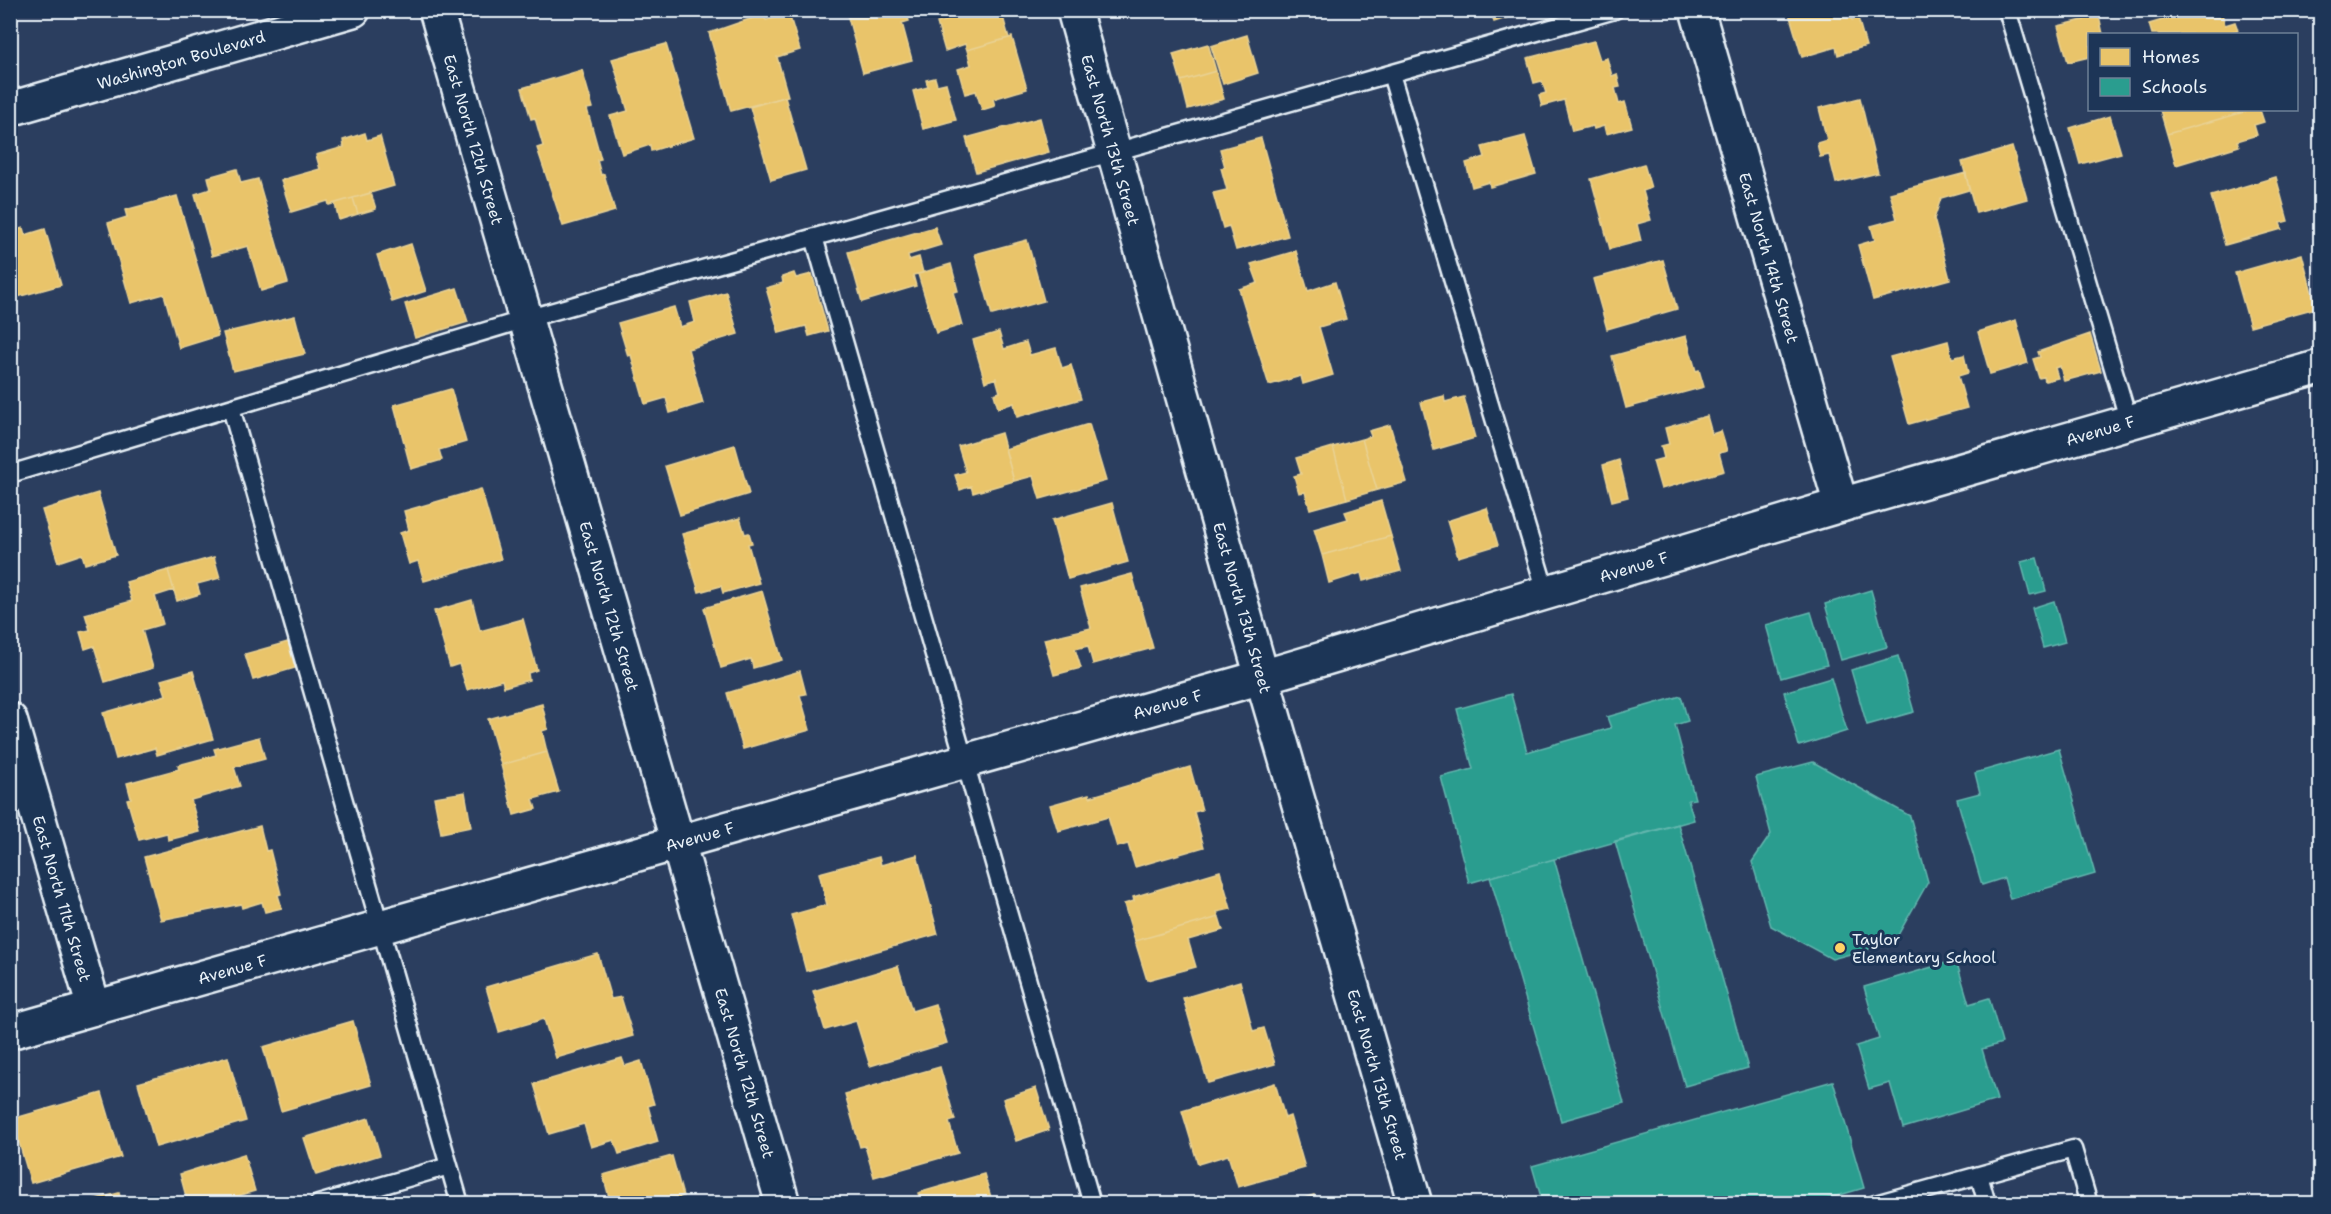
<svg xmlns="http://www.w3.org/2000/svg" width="2331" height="1214" font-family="'Shantell Sans',sans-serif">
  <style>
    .homes { fill: #e9c46a; stroke: #e9d295; stroke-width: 1.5 }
    .schools { fill: #2a9d8f; stroke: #63b6ae; stroke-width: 1.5 }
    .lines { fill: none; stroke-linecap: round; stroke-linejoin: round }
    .service-casing { stroke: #e8f1f8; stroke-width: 21 }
    .minor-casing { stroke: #e8f1f8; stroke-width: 38 }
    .tertiary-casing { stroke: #e8f1f8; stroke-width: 38 }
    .service { stroke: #1d3557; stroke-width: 16 }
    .minor { stroke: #1d3557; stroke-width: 33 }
    .tertiary { stroke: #1d3557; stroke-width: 33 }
    .poi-dot { fill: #ffd166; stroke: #1d3557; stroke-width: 2 }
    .labels { text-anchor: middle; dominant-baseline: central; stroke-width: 6; stroke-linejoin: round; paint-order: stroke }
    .street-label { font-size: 16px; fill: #e8f1f8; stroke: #1d3557 }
    .poi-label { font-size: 16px; fill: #e8f1f8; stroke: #1d3557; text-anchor: start }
  </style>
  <rect width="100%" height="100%" fill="#2b3e5f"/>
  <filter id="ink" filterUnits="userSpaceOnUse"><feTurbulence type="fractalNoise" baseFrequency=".0167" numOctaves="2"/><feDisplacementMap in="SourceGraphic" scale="12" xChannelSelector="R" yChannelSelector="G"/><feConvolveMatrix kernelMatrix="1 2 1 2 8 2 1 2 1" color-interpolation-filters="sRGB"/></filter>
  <g filter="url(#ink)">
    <path class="homes" d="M846 10H906L909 21 902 23 912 60 863 73Z
      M945 10H1001L1009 38 967 50 965 44 945 51 937 23 948 20Z
      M1491 10H1518L1519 14 1494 22Z
      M1788 10H1849L1852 20 1858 18 1866 46 1838 55 1836 47 1802 57Z
      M2196 10H2221L2225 25 2235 22 2238 30 2223 34H2152L2149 24Z
      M764 14 766 20 789 14 800 50 777 57 788 96 731 111 709 33Z
      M2099 16 2103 34H2090V57L2068 62 2058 26Z
      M1247 35 1258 73 1223 84 1211 46Z
      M1012 37 1027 89 993 99 995 106 982 110 976 91 965 94 958 69 971 65 967 50Z
      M1594 41 1600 60 1607 58 1612 76 1617 74 1620 87 1615 88 1619 104 1625 102 1632 127 1606 134 1604 126 1594 129 1593 126 1572 131 1564 100 1542 106 1539 95 1546 93 1542 81 1534 83 1527 58Z
      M666 44 694 138 651 151 650 145 622 154 610 116 628 111 612 59Z
      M1208 44 1216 71 1181 81 1173 54Z
      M582 70 593 108 587 109 601 159 597 160 601 175 604 174 615 211 563 226 537 148 543 146 535 118 531 119 522 88Z
      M1216 71 1224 99 1188 109 1181 81Z
      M935 78 937 85 946 83 956 120 923 129 913 91 928 87 926 80Z
      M785 97 806 170 771 180 750 107Z
      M1860 98 1878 173 1836 183 1829 155 1820 157 1817 143 1827 140 1819 108Z
      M2160 110H2251L2167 134Z
      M2251 110H2260L2264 122 2254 125 2257 135 2237 141 2239 146 2176 165 2167 134Z
      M2110 116 2121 153 2080 164 2070 128Z
      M1040 118 1049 152 976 172 966 138Z
      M365 133 367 140 380 136 394 186 329 205 328 201 291 212 281 180 320 169 316 155 344 147 343 140Z
      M1525 136 1536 174 1490 187 1489 182 1472 187 1466 163 1485 157 1482 147Z
      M1261 138 1288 236 1236 250 1229 226 1223 228 1213 193 1227 190 1221 168 1225 167 1220 149Z
      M2012 147 2027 199 1976 213 1962 162Z
      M1644 164 1651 188 1643 191 1651 220 1637 224 1641 241 1610 249 1591 179Z
      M237 169 241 183 258 179 288 283 261 291 248 246 212 256 195 194 211 189 208 177Z
      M1966 173 1969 190 1941 198 1934 219 1950 279 1873 300 1858 245 1875 240 1871 226 1897 219 1890 193Z
      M2276 177 2288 221 2280 223 2282 229 2225 245 2211 196Z
      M371 193 376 209 358 214 353 198Z
      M177 196 218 336 179 348 164 294 131 303 108 223 127 217 125 210Z
      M353 198 358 214 339 220 335 204H332Z
      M935 227 941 245 908 255 909 260 919 257 923 273 913 275 916 286 862 302 848 252Z
      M23 228 25 235 45 229 61 285 10 299V232Z
      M1027 240 1044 301 992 315 975 254Z
      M411 244 426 291 392 302 377 255Z
      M1296 251 1308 291 1335 282 1346 319 1319 327 1333 375 1303 384 1301 376 1269 385 1239 289 1258 283 1251 264Z
      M2302 254 2316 308 2250 326 2235 273Z
      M1663 260 1677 309 1607 329 1593 279Z
      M951 264 958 291 953 292 962 325 936 333 918 274Z
      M794 273 796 278 812 274 828 331 809 336 806 326 779 333 766 288 783 283 782 277Z
      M457 288 468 322 415 338 405 304Z
      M726 292 738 334 688 349 703 403 670 413 666 398 645 404 631 355 628 356 618 323 674 307 680 327 695 322 690 302Z
      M295 316 305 354 233 371 223 333Z
      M2016 320 2028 363 1990 374 1978 332Z
      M999 332 1004 349 1026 342 1030 355 1056 348 1062 368 1071 365 1081 399 1017 417 1014 403 998 408 994 394 1000 392 996 378 985 382 973 340Z
      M2090 334 2101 371 2064 381 2060 366 2055 368 2058 378 2045 381 2044 377 2039 378 2033 359 2040 357 2038 352Z
      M1686 336 1696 371 1699 370 1704 387 1626 408 1612 356Z
      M1948 341 1952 358 1964 355 1968 373 1958 376 1967 408 1909 424 1890 357Z
      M451 389 466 442 439 450 442 460 411 469 394 405Z
      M1444 396 1445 402 1464 397 1475 438 1434 450 1421 402Z
      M1707 416 1712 434 1721 431 1727 451 1719 453 1724 471 1661 489 1653 461 1664 458 1661 446 1669 444 1665 428Z
      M1089 424 1106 481 1040 499 1033 476 1014 481 1005 449Z
      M1390 425 1407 482 1377 490 1362 439 1371 436 1369 431Z
      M1001 433 1014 481 973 493 971 486 960 490 955 475 966 472 958 446Z
      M1362 439 1377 490 1347 499 1333 447Z
      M735 445 749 494 680 515 665 466Z
      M1333 447 1347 499 1310 509 1305 492 1299 493 1294 476 1301 474 1296 458Z
      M1619 460 1628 497 1612 501 1603 465Z
      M481 489 501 559 424 581 418 561 409 564 400 533 409 530 404 511Z
      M98 493 116 555 85 564 82 554 58 562 42 510Z
      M1381 501 1391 536 1322 555 1314 529 1348 519 1345 512Z
      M1112 503 1128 562 1068 579 1052 520Z
      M1487 508 1498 545 1458 557 1447 521Z
      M740 518 745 534 749 533 752 543 748 544 759 583 723 593 721 586 699 592 682 534Z
      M1391 536 1401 571 1363 581 1361 573 1329 583 1322 555Z
      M214 557 220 578 197 584 200 594 177 601 168 570Z
      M168 570 174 590 155 596 163 624 142 630 153 668 105 682 94 646 85 649 80 632 90 630 85 614 132 601 126 582Z
      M1132 574 1153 648 1093 664 1088 646 1075 649 1081 668 1054 675 1044 639 1091 628 1080 588Z
      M762 591 782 660 753 668 751 659 721 668 704 608Z
      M472 600 480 631 523 619 537 670 528 673 529 680 504 687 502 680 467 690 459 664 450 667 434 611Z
      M288 642 295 668 253 680 245 654Z
      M193 671 213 739 157 755 155 748 116 759 103 713 166 695 161 680Z
      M800 671 806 694 800 695 810 730 743 749 727 693Z
      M542 704 548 729 542 731 547 752 501 765 488 719Z
      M259 737 265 759 234 767 240 786 191 800 200 832 168 840 167 833 139 840 127 799 131 798 127 783 179 769 178 765 216 755 214 749Z
      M547 752 559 792 533 799 536 809 514 815 501 765Z
      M1190 767 1202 810 1194 812 1204 847 1135 867 1128 844 1117 847 1108 817 1058 831 1050 805 1089 794 1090 797Z
      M465 792 471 827 441 833 434 797Z
      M260 826 266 851 270 850 281 894 278 895 282 908 265 912 262 902 242 908 241 904 161 920 144 857Z
      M917 855 938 934 806 971 791 915 827 905 819 873 879 857 881 865Z
      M1220 871 1231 909 1217 912 1219 917 1135 941 1124 904 1134 901 1133 897Z
      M1219 917 1223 930 1188 940 1196 967 1147 980 1135 941Z
      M598 954 611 999 621 997 633 1036 556 1058 544 1019 499 1032 486 987Z
      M898 966 912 1011 935 1004 947 1043 870 1066 856 1021 825 1030 813 991Z
      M1240 981 1253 1031 1264 1028 1275 1064 1208 1083 1183 998Z
      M353 1021 371 1085 281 1111 263 1047Z
      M228 1057 246 1121 156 1147 138 1083Z
      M622 1058 625 1066 641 1061 654 1104 648 1106 658 1142 619 1154 614 1140 591 1147 584 1124 549 1134 534 1084Z
      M940 1067 955 1120 949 1122 958 1153 874 1177 865 1146 860 1147 845 1094Z
      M1275 1083 1285 1118 1290 1116 1305 1168 1238 1187 1228 1155 1198 1164 1182 1111Z
      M1036 1088 1049 1130 1016 1141 1003 1099Z
      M102 1093 121 1157 31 1183 12 1119Z
      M369 1118 380 1155 316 1175 304 1138Z
      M244 1154 255 1191 211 1204H188L180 1174Z
      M672 1156 683 1196 679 1197 681 1204H586L609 1197 603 1175Z
      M984 1174 993 1204H921L918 1193Z
      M119 1193 122 1204H77Z
      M1314 1195 1317 1204H1285Z"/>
    <path class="schools" d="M2037 558 2046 591 2030 595 2021 562Z
      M1871 590 1887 647 1841 660 1825 604Z
      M2054 601 2065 642 2043 648 2032 608Z
      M1811 612 1827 665 1781 678 1766 625Z
      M1898 656 1914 712 1867 725 1851 670Z
      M1831 678 1847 731 1799 746 1784 692Z
      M1511 694 1527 752 1611 728 1607 717 1681 696 1688 721 1675 725 1695 799 1688 800 1694 820 1469 883 1441 777 1473 769 1457 709Z
      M2059 749 2095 874 2010 899 2004 878 1982 885 1957 799 1980 793 1975 773Z
      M1813 762 1910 816 1928 882 1894 942 1832 959 1771 926 1752 862 1771 834 1756 777Z
      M1678 824 1748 1068 1685 1086 1615 841Z
      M1554 859 1624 1103 1561 1121 1490 877Z
      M1956 960 1969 1004 1989 998 2002 1043 1982 1049 1997 1100 1903 1128 1890 1083 1869 1089 1856 1046 1879 1039 1864 987Z
      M1833 1081 1864 1188 1809 1204H1543L1532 1166Z"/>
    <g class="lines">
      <defs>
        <path id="service" d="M2007 10 2129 422
          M1391 74 1546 592
          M814 237 1092 1204
          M231 408 460 1204
          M10 474 526 319 1615 10
          M1979 1175 1987 1204
          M318 1204 449 1166
          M1875 1204 2073 1149 2089 1204"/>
        <g id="minor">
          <path id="s1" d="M436 10 783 1204"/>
          <path id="s2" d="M1074 10 1262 677 1415 1204"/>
          <path id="s3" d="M1697 10 1841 505"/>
          <path id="s4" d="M10 720 94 1008"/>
          <path id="s5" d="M10 1032 1262 677 1841 505 2320 367"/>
        </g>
        <g id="tertiary">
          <path id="s6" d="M10 109 353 10"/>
        </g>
      </defs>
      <use href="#service" class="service-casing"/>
      <use href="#minor" class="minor-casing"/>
      <use href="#tertiary" class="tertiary-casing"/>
      <use href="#service" class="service"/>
      <use href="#minor" class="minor"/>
      <use href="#tertiary" class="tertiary"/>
    </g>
  </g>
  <circle class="poi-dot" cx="1840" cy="948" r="6"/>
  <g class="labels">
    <g class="street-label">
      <text stroke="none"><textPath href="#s6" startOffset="178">Washington Boulevard</textPath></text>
      <text stroke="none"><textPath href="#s1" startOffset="135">East North 12th Street</textPath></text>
      <text stroke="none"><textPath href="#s2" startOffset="135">East North 13th Street</textPath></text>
      <text stroke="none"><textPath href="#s3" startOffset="258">East North 14th Street</textPath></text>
      <text stroke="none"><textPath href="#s5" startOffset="2175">Avenue F</textPath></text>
      <text stroke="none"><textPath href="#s5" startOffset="1689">Avenue F</textPath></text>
      <text stroke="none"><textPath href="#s1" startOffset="621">East North 12th Street</textPath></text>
      <text stroke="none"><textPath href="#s2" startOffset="621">East North 13th Street</textPath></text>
      <text stroke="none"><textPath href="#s5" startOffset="1203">Avenue F</textPath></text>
      <text stroke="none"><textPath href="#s5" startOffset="717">Avenue F</textPath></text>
      <text stroke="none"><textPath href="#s4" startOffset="186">East North 11th Street</textPath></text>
      <text stroke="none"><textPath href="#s5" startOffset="231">Avenue F</textPath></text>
      <text stroke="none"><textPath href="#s1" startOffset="1107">East North 12th Street</textPath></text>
      <text stroke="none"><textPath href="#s2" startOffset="1107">East North 13th Street</textPath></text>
    </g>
    <g class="poi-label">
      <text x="1852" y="939">Taylor<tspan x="1852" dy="18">Elementary School</tspan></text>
    </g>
  </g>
  <rect width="2331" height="1214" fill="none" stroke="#1d3557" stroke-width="36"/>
  <rect x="18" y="18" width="2295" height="1178" fill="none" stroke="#e8f1f8" stroke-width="2" filter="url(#ink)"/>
  <rect x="2088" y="33" width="210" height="78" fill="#1d3557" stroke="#6e8097" stroke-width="1.5"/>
  <rect x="2100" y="48" width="30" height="18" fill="#e9c46a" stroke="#6e8097" stroke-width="1.5"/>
  <text x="2142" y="63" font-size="18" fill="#e8f1f8">Homes</text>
  <rect x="2100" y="78" width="30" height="18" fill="#2a9d8f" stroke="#6e8097" stroke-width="1.5"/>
  <text x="2142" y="93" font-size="18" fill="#e8f1f8">Schools</text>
</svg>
